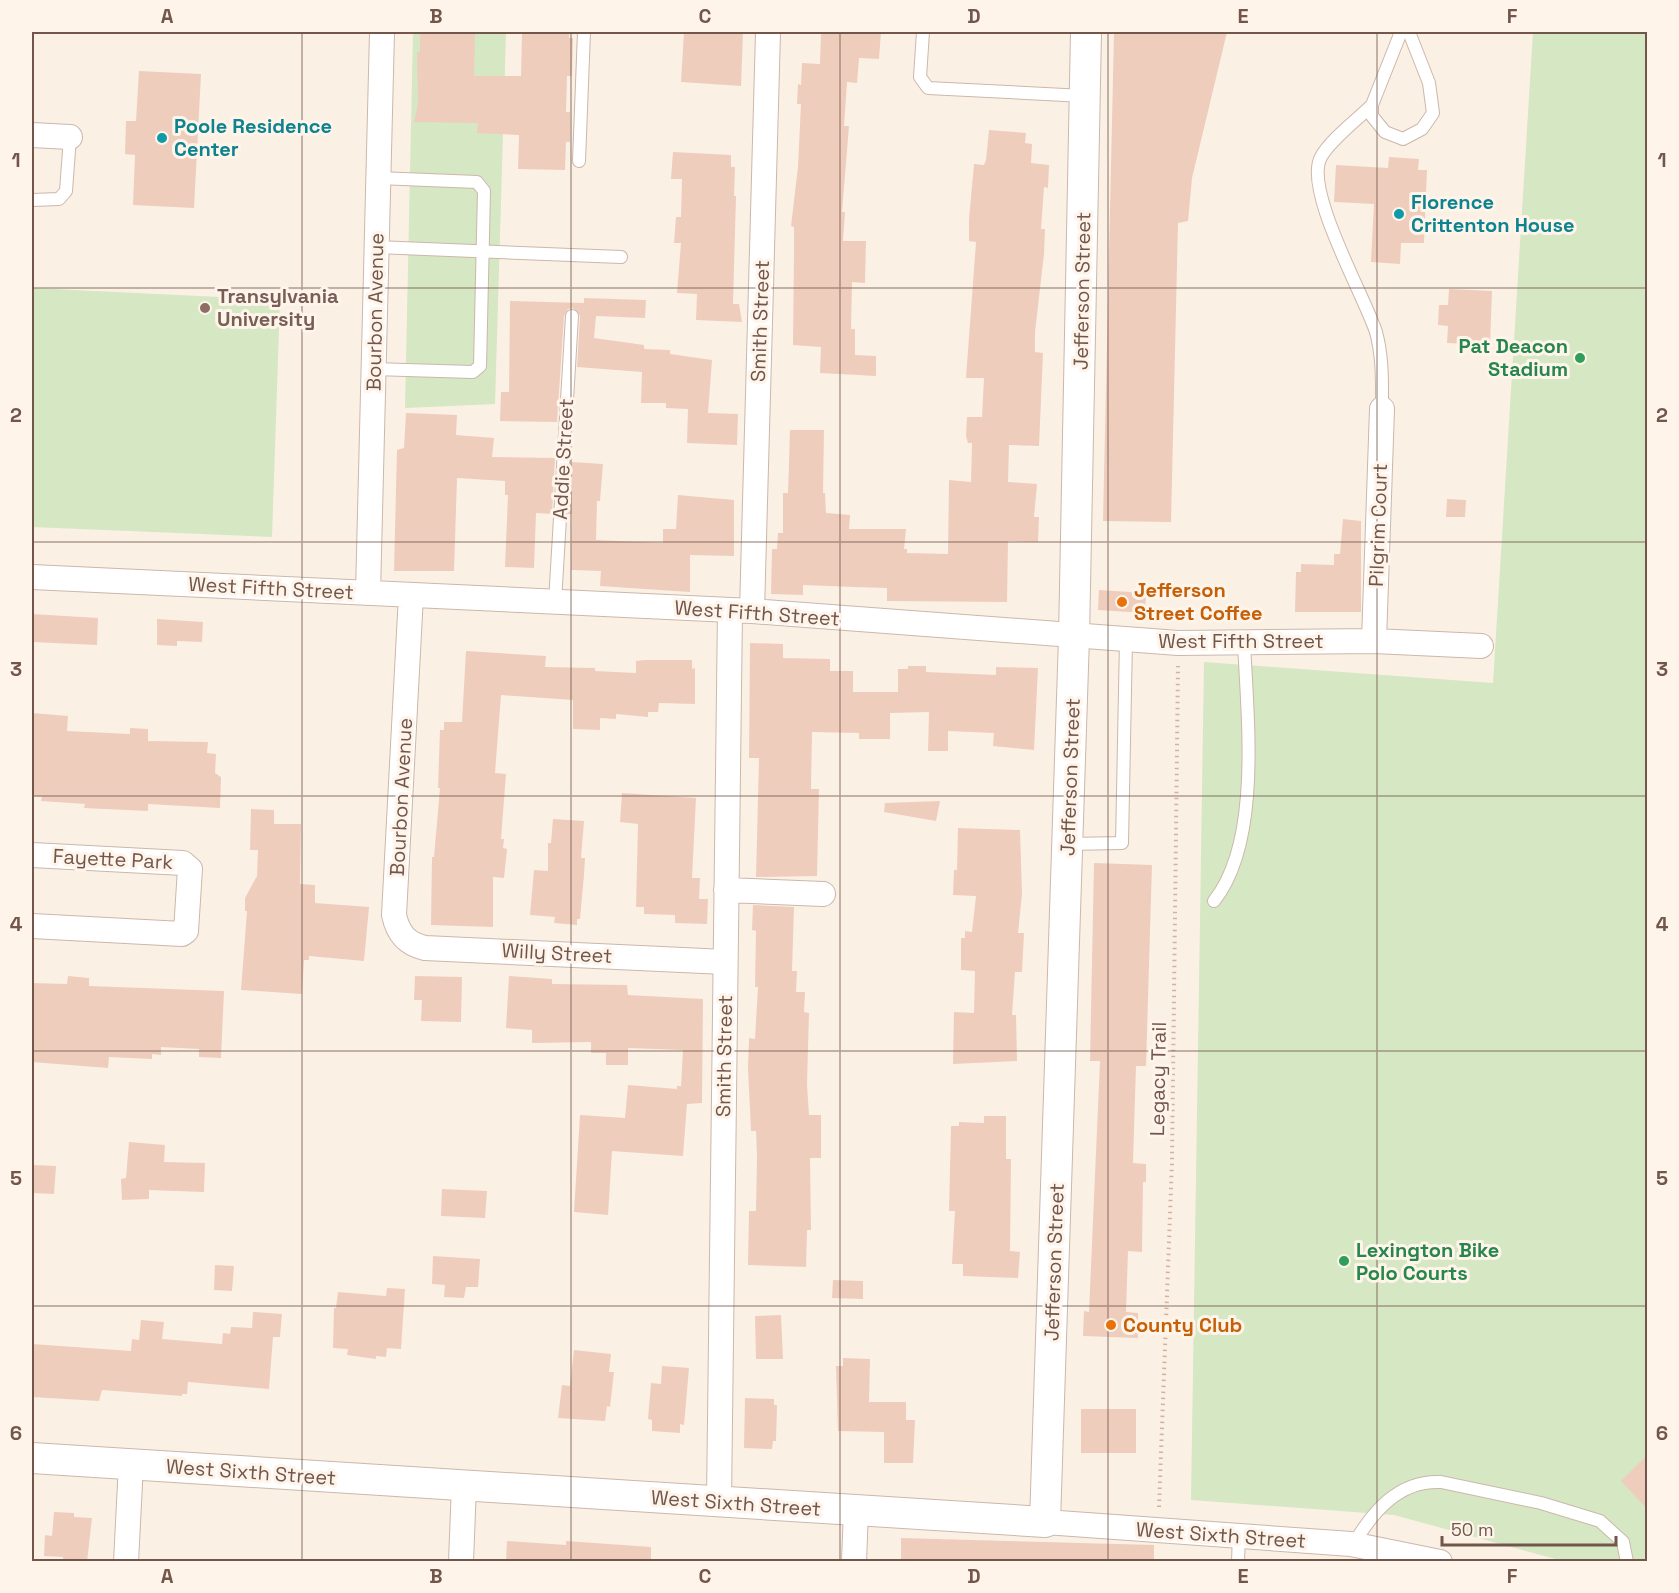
<svg xmlns="http://www.w3.org/2000/svg" width="1679" height="1593" font-family="'Space Grotesk',sans-serif">
  <style>
    .green { fill: #d5e7c3 }
    .building { fill: #efcdbd }
    .lines { fill: none; stroke-linecap: round; stroke-linejoin: round }
    .service-casing { stroke: #ccb7ab; stroke-width: 14 }
    .minor-casing { stroke: #ccb7ab; stroke-width: 26 }
    .tertiary-casing { stroke: #ccb7ab; stroke-width: 32 }
    .path { stroke: #d3b0a0; stroke-width: 4; stroke-dasharray: 1.5 4.5; stroke-linecap: butt }
    .service { stroke: #fff; stroke-width: 12 }
    .minor { stroke: #fff; stroke-width: 24 }
    .tertiary { stroke: #fff; stroke-width: 30 }
    .grid { fill: none; stroke: #72564b; stroke-width: 1.5; stroke-opacity: 0.55 }
    .culture-dot { fill: #0f9aa8; stroke: #fef4ea; stroke-width: 2 }
    .education-dot { fill: #8d6e63; stroke: #fef4ea; stroke-width: 2 }
    .leisure-dot { fill: #2e9e5b; stroke: #fef4ea; stroke-width: 2 }
    .food-dot { fill: #e8710a; stroke: #fef4ea; stroke-width: 2 }
    .labels { text-anchor: middle; dominant-baseline: central; stroke-width: 6; stroke-linejoin: round; paint-order: stroke }
    .culture-label { font-size: 20px; font-weight: bold; fill: #0d838f; stroke: #fef4ea; text-anchor: start }
    .street-label { font-size: 20px; fill: #72564b; stroke: #fef4ea }
    .education-label { font-size: 20px; font-weight: bold; fill: #785e54; stroke: #fef4ea; text-anchor: start }
    .leisure-label { font-size: 20px; font-weight: bold; fill: #27864d; stroke: #fef4ea; text-anchor: end }
    .food-label { font-size: 20px; font-weight: bold; fill: #c56008; stroke: #fef4ea; text-anchor: start }
    .neatline { fill: none; stroke: #72564b; stroke-width: 2 }
    .grid-label { font-size: 20px; text-anchor: middle; font-weight: bold; fill: #72564b }
  </style>
  <rect width="100%" height="100%" fill="#fbf0e4"/>
  <path class="green" d="M413 32H506L495 404 405 408Z
    M1533 32H1647V1561H1563L1394 1515 1191 1500 1204 662 1493 683Z
    M32 288 280 300 272 537 32 527Z"/>
  <path class="building" d="M420 32H475L474 76H521L522 32H569V38H573L572 76H567L566 112H570V142H566L565 170 518 169 519 135 477 133 478 123 414 122 418 104 417 52H420Z
    M684 32H743L741 86 681 82Z
    M821 32H881L879 59 859 58 857 83 847 82 844 126H849L842 212H845L843 241H866L865 283 852 282 851 329H855V355L876 356V376L820 373 821 347 793 345 794 253V227L791 226 798 167 801 104H797L798 84 801 85 802 63 820 64Z
    M1114 32H1227L1192 178 1188 221 1178 223 1171 522 1103 521Z
    M139 71 201 74 194 208 133 205 135 155 125 154 126 121H136Z
    M989 130 1026 133 1025 143 1032 144 1031 163 1049 165 1048 188 1044 187 1041 229H1045L1044 254 1035 332V352L1043 353 1039 446 1009 445 1008 482 1037 484 1034 517H1039L1038 542 1008 541 1007 602 887 601V588L854 587 803 585V595L771 594 772 549H777L778 533H783V493H788L790 430H824L823 493H825L826 513 850 515 849 529H906L904 549H907V553L948 554 949 480 971 482 972 443H968L966 436 967 417H982L984 378H966L976 242 969 241V219L974 164 984 165 986 160Z
    M673 152 731 155V167H735L734 196H736L733 304H739L742 322 696 320 697 294 677 293 681 243H674L676 217H681L682 179H671Z
    M1389 157 1419 159 1418 170H1427L1424 243H1401L1400 264 1371 262 1374 204 1334 202 1336 165 1388 168Z
    M1449 289 1492 291 1490 345 1447 343 1448 326 1438 325 1439 305H1448Z
    M584 298 646 300 645 318 596 316 594 338 644 345V349L670 350V354L712 360 708 413 738 414 737 445 687 443 688 409 666 408V403H641L642 372 577 367 580 316 573 308 568 309 564 316 557 422 500 421 501 392H509L510 301 584 303Z
    M406 413 457 415 456 435 494 438 492 457 555 458 552 514 536 513 534 568 505 567 508 495H505V481L457 478 454 571H394L397 450 404 448Z
    M572 462 603 464 600 501H597L596 540 663 543V529H676L678 495 734 500V556L690 555V592L600 586 601 571 571 570 572 514H568Z
    M1447 499 1466 500 1465 517H1446Z
    M1343 519 1361 521V612H1295L1296 572H1301V564L1334 565V554H1340Z
    M1099 590 1146 593 1145 613 1098 610Z
    M32 614 98 618 97 645 32 642Z
    M157 619 203 622 202 642 177 641V646L157 645Z
    M750 643 783 644V658L830 659V671H853V692H898V669H908V666H926V672L996 675V667L1038 668 1034 750 993 746 994 733 948 731V751H928L929 712 890 713V739H859V733L812 732 811 789H819L817 876 756 877 759 758H749Z
    M466 651 546 656 545 667 595 668V671L636 673V661L645 660H692V669L695 668V704L659 703 658 712H648V717L616 714V719L600 718V730L573 729V700L501 695 495 773 506 774 501 839H504L503 848 507 849 504 878 493 877V927L431 925 432 857H434L440 788H438L440 730H444V722H462Z
    M32 713 68 716 67 731 130 734V728L148 729V741L208 742 207 753 216 754 215 773 221 777 220 808 148 804V811L84 808 85 804 41 801 42 797 32 796Z
    M622 793 696 798 692 878H700L699 899H708L707 924 675 923V915L644 914V907H636L638 824 620 822Z
    M940 801 936 821 884 812 885 803Z
    M251 809 274 810V824H301L300 884 315 885V903L369 907 364 961 309 956V960H304L302 994 241 990 247 911H245V898L257 876 258 850H250Z
    M553 819 584 821 581 858H585L584 875 580 919H577V925L554 923 555 917 530 915 534 870 548 871V843H551Z
    M958 828 1020 830 1022 894 1018 933H1024L1022 972H1015L1012 1015H1016L1017 1061 953 1064 954 1012 974 1013 975 971 961 970V938H965V931L972 932 976 896 953 895 954 870H957Z
    M1094 863 1152 865 1146 1066H1136L1133 1163 1146 1164V1182H1143L1142 1252 1128 1251 1126 1312 1138 1313V1338L1083 1336 1084 1311 1089 1312 1100 1061H1090Z
    M753 905 794 907 792 971H797L796 992H805L804 1012 809 1013 807 1084 809 1115H821V1158H810L811 1230H807L806 1267 748 1265 749 1211H756L757 1156 756 1131H751L748 1068 749 1038 755 1039 758 987H755L756 931 752 930Z
    M68 976 89 978V986L224 991 221 1058 199 1057V1049L161 1047V1055L152 1054V1059L109 1057 108 1068 32 1062V983L67 984Z
    M415 976 462 977 461 1022 421 1021 422 1000H414Z
    M509 976 552 979V984L627 985 628 995 703 999 702 1103 687 1104 683 1156 612 1151 608 1215 574 1212 580 1115 625 1118 628 1085 677 1089V1086H681L683 1050 628 1048V1065H606V1053H591V1042L532 1043V1030L506 1028Z
    M984 1116H1006V1159H1011L1010 1251 1020 1252 1018 1278 963 1276V1264H952L955 1211H949L951 1126H959V1122L984 1123Z
    M129 1142 165 1145 164 1162 205 1163 204 1192 149 1190V1199L122 1200 121 1179 126 1178Z
    M33 1165 56 1166 54 1194 32 1193Z
    M442 1189 487 1191 485 1218 441 1216Z
    M433 1256 480 1259 478 1287H466L464 1298 444 1297 445 1285 432 1284Z
    M215 1265 234 1266 232 1291 214 1290Z
    M833 1280 863 1281V1299L832 1298Z
    M387 1288 405 1289 401 1349 387 1348 386 1357 376 1356V1359L347 1355 348 1349 333 1348 334 1308H336L338 1292 386 1296Z
    M253 1312 282 1314 280 1337H273L269 1389 188 1382 187 1394H182V1396L102 1390 99 1401 32 1397V1344L131 1351 132 1339 139 1340 141 1320 164 1322 162 1339 222 1344 223 1333 230 1334 231 1327 252 1328Z
    M781 1315 783 1359H756L755 1316Z
    M574 1350 611 1354 609 1372H614L610 1407 607 1406 605 1421 558 1418 562 1385 570 1386Z
    M843 1358 870 1359 869 1402H906V1420H915L913 1463H884V1432L838 1431 836 1366H843Z
    M662 1366 689 1368 684 1425 680 1424V1433L652 1431V1420L648 1419 651 1383 661 1384Z
    M745 1398 774 1399V1405H777L776 1441H773L772 1449 744 1448Z
    M1081 1409H1136V1453H1081Z
    M1647 1455V1509L1621 1481Z
    M54 1512 74 1513V1517L92 1518 87 1562H63V1557L44 1556 45 1535 52 1536Z
    M901 1538 1154 1545V1562H901Z
    M507 1541 566 1545V1541L651 1547V1562H506Z"/>
  <g class="lines">
    <defs>
      <path id="service" d="M923 32 920 77 928 88 1084 96
        M1401 32 1372 105V116L1385 132 1403 139 1422 129 1433 113 1429 83 1409 32
        M1372 105C1358 119 1330 140 1321 157 1303 189 1364 295 1376 332 1383 358 1382 383 1382 409
        M579 161 584 32
        M32 200 59 199 66 191 70 137
        M376 247 621 257
        M373 369 473 372 480 366 484 191 477 182 378 178
        M555 602 572 316
        M1068 844 1122 843 1126 640
        M1214 901C1262 841 1247 716 1244 642
        M1353 1545C1373 1511 1399 1480 1441 1482L1541 1503 1600 1521 1623 1542 1627 1562
        M1238 1562 1239 1534"/>
      <path id="minor" d="M32 135 70 137
        M32 577 752 611 1178 643 1374 641 1481 646
        M368 593 382 32
        M411 595 394 915C398 934 407 944 425 948L725 962
        M752 611 768 32
        M1374 641 1382 409
        M32 855 183 863 190 869 186 931 182 934 32 926
        M726 890 823 894
        M719 1501 730 610
        M1045 1522 1351 1544 1440 1562
        M126 1562 131 1464
        M461 1562 464 1485
        M854 1562 856 1510"/>
      <path id="tertiary" d="M32 1458 1045 1522 1074 637 1086 32"/>
    </defs>
    <use href="#service" class="service-casing"/>
    <use href="#minor" class="minor-casing"/>
    <use href="#tertiary" class="tertiary-casing"/>
    <path class="path" d="M1159 1507 1172 1162 1178 666"/>
    <use href="#service" class="service"/>
    <use href="#minor" class="minor"/>
    <use href="#tertiary" class="tertiary"/>
  </g>
  <path class="grid" d="M302 32V1562M571 32V1562M840 32V1562M1108 32V1562M1377 32V1562M32 288H1648M32 542H1648M32 796H1648M32 1051H1648M32 1306H1648"/>
  <g class="culture-dot">
    <circle cx="162" cy="138" r="6"/>
    <circle cx="1399" cy="214" r="6"/>
  </g>
  <circle class="education-dot" cx="205" cy="308" r="6"/>
  <g class="leisure-dot">
    <circle cx="1580" cy="358" r="6"/>
    <circle cx="1344" cy="1261" r="6"/>
  </g>
  <g class="food-dot">
    <circle cx="1122" cy="602" r="6"/>
    <circle cx="1111" cy="1325" r="6"/>
  </g>
  <g class="labels">
    <g class="culture-label">
      <text x="174" y="126">Poole Residence<tspan x="174" dy="23">Center</tspan></text>
      <text x="1411" y="202">Florence<tspan x="1411" dy="23">Crittenton House</tspan></text>
    </g>
    <g class="street-label">
      <text transform="translate(1082 291) rotate(-89)">Jefferson Street</text>
      <text transform="translate(375 312) rotate(-89)">Bourbon Avenue</text>
      <text transform="translate(760 321) rotate(-88)">Smith Street</text>
      <text transform="translate(563 459) rotate(-87)">Addie Street</text>
      <text transform="translate(1378 525) rotate(-88)">Pilgrim Court</text>
      <text transform="translate(271 588) rotate(3)">West Fifth Street</text>
      <text transform="translate(757 613) rotate(4)">West Fifth Street</text>
      <text x="1241" y="641">West Fifth Street</text>
      <text transform="translate(1070 777) rotate(-88)">Jefferson Street</text>
      <text transform="translate(401 797) rotate(-87)">Bourbon Avenue</text>
      <text transform="translate(113 859) rotate(3)">Fayette Park</text>
      <text transform="translate(557 953) rotate(3)">Willy Street</text>
      <text transform="translate(724 1056) rotate(-89)">Smith Street</text>
      <text transform="translate(1158 1079) rotate(-89)">Legacy Trail</text>
      <text transform="translate(1054 1262) rotate(-88)">Jefferson Street</text>
      <text transform="translate(251 1472) rotate(4)">West Sixth Street</text>
      <text transform="translate(736 1503) rotate(4)">West Sixth Street</text>
      <text transform="translate(1221 1535) rotate(4)">West Sixth Street</text>
    </g>
    <g class="education-label">
      <text x="217" y="296">Transylvania<tspan x="217" dy="23">University</tspan></text>
    </g>
    <g class="leisure-label">
      <text x="1568" y="346">Pat Deacon<tspan x="1568" dy="23">Stadium</tspan></text>
      <text x="1356" y="1250" text-anchor="start">Lexington Bike<tspan x="1356" dy="23">Polo Courts</tspan></text>
    </g>
    <g class="food-label">
      <text x="1134" y="590">Jefferson<tspan x="1134" dy="23">Street Coffee</tspan></text>
      <text x="1123" y="1325">County Club</text>
    </g>
  </g>
  <rect width="1679" height="1593" fill="none" stroke="#fef4ea" stroke-width="66"/>
  <path d="M1442 1536v9h174v-9" fill="none" stroke="#72564b" stroke-width="3"/>
  <text x="1451" y="1536" font-size="18" fill="#72564b" stroke="#fef4ea" stroke-width="4.5" paint-order="stroke">50 m</text>
  <rect x="33" y="33" width="1613" height="1527" class="neatline"/>
  <g class="grid-label">
    <text x="167" y="23">A</text>
    <text x="436" y="23">B</text>
    <text x="705" y="23">C</text>
    <text x="974" y="23">D</text>
    <text x="1243" y="23">E</text>
    <text x="1512" y="23">F</text>
    <text x="16" y="167">1</text>
    <text x="1662" y="167">1</text>
    <text x="16" y="422">2</text>
    <text x="1662" y="422">2</text>
    <text x="16" y="676">3</text>
    <text x="1662" y="676">3</text>
    <text x="16" y="931">4</text>
    <text x="1662" y="931">4</text>
    <text x="16" y="1185">5</text>
    <text x="1662" y="1185">5</text>
    <text x="16" y="1440">6</text>
    <text x="1662" y="1440">6</text>
    <text x="167" y="1583">A</text>
    <text x="436" y="1583">B</text>
    <text x="705" y="1583">C</text>
    <text x="974" y="1583">D</text>
    <text x="1243" y="1583">E</text>
    <text x="1512" y="1583">F</text>
  </g>
</svg>
